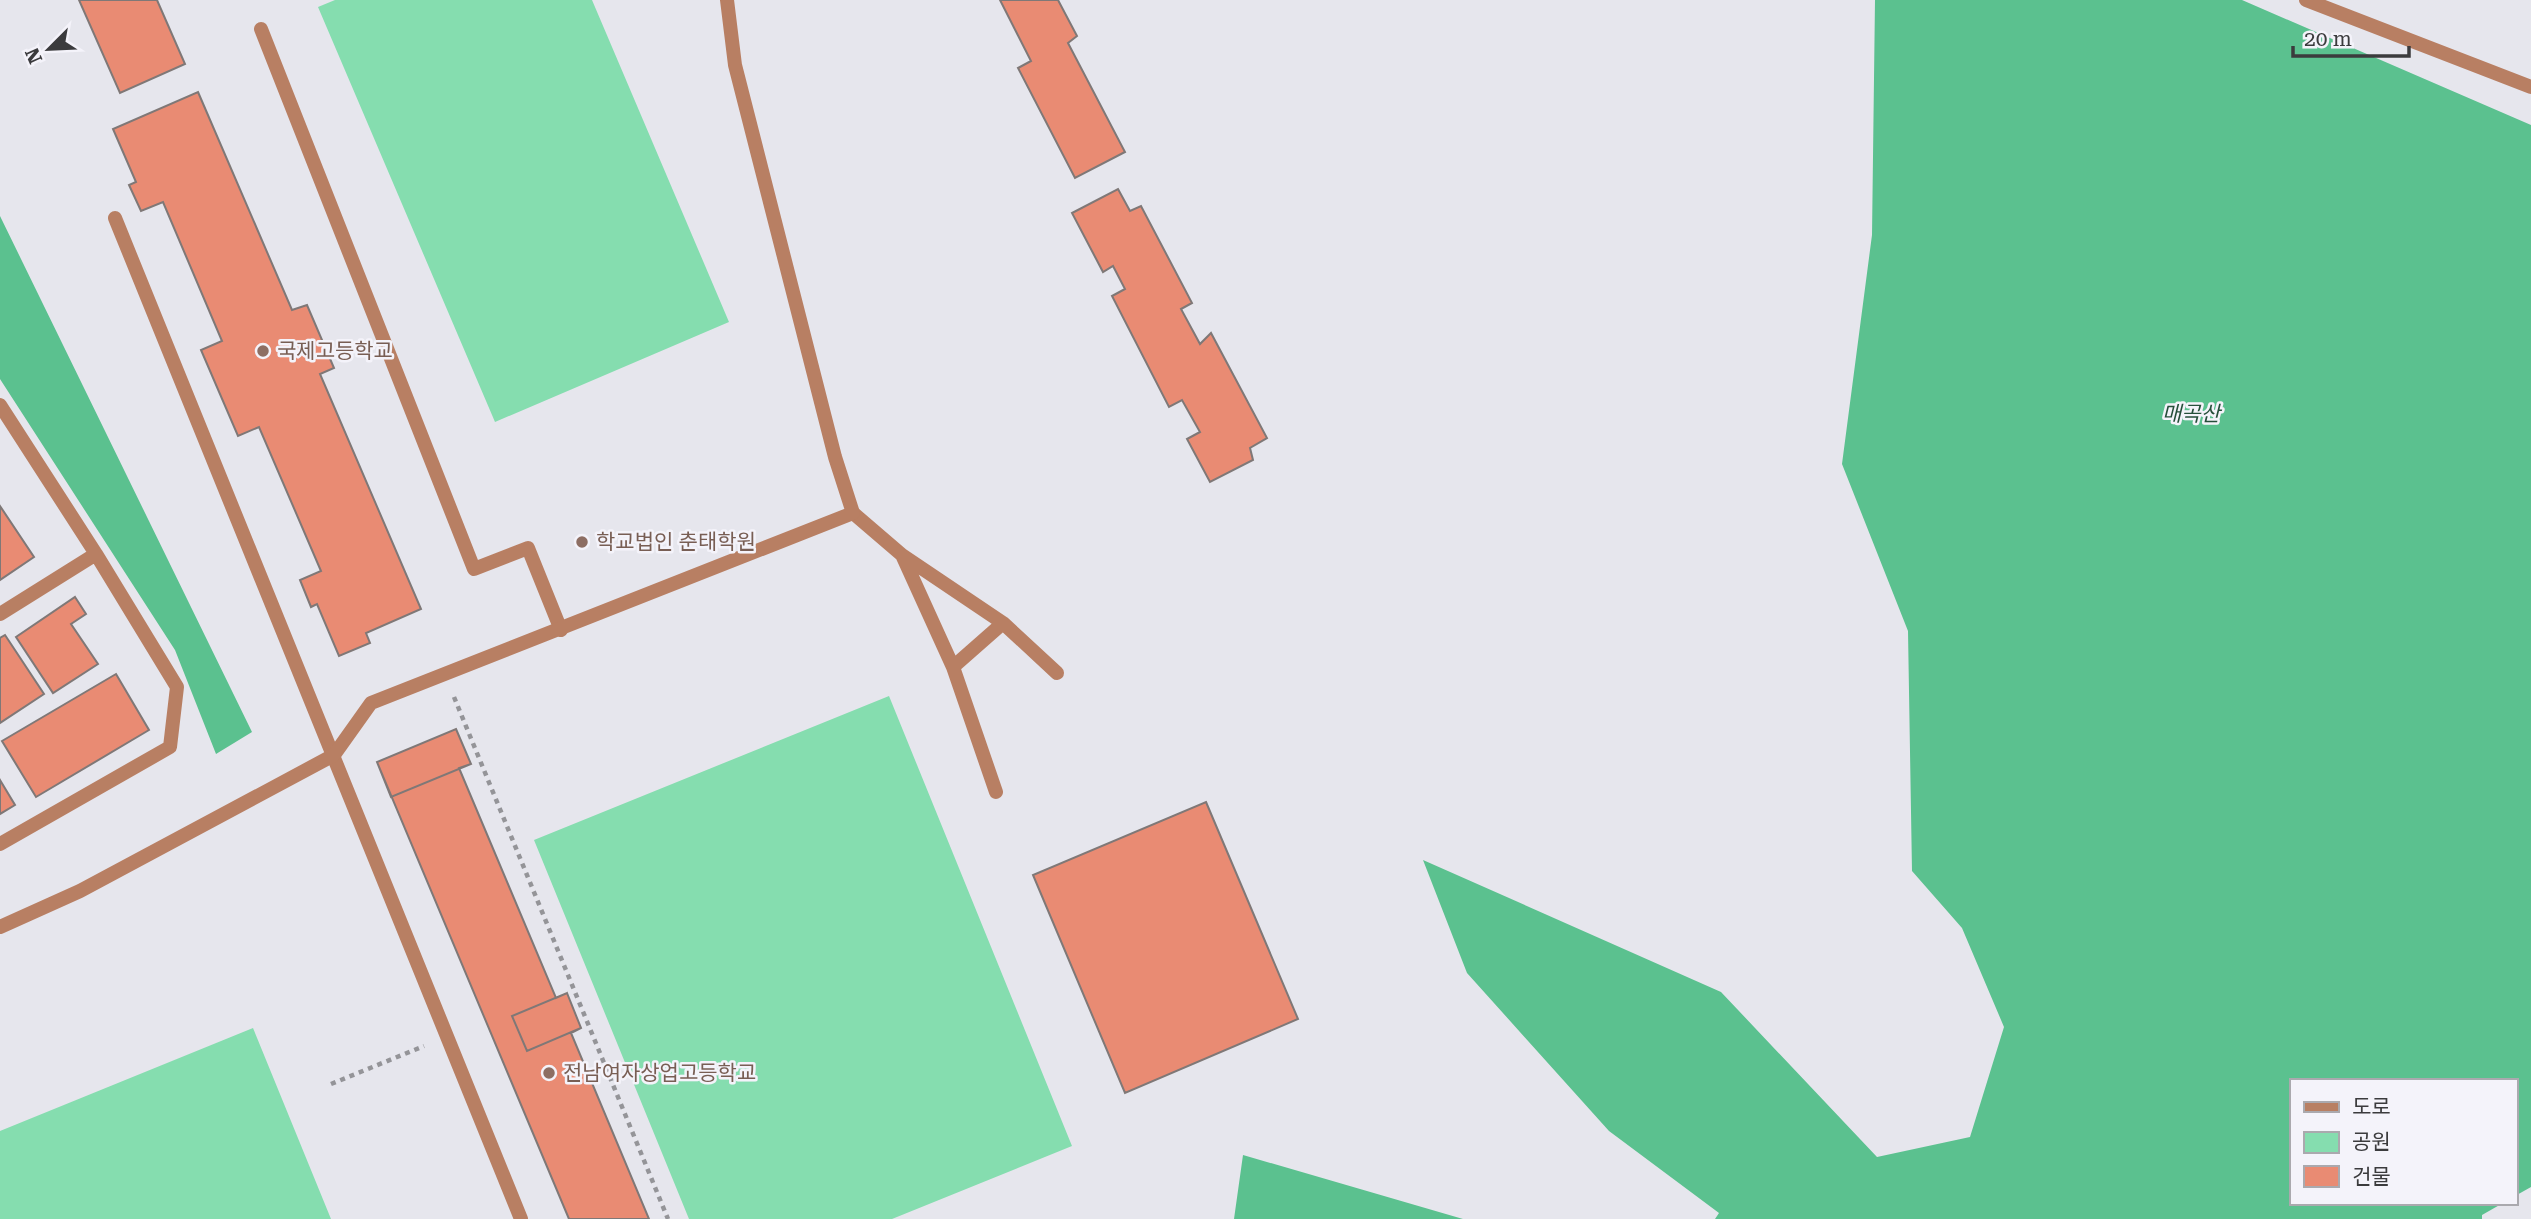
<svg xmlns="http://www.w3.org/2000/svg" width="2531" height="1219" font-family="'Roboto Serif','Noto Sans KR',serif">
  <style>
    .green { fill: #85ddaf }
    .forest { fill: #5bc18f }
    .building { fill: #e98b73; stroke: #7f7877; stroke-width: 2 }
    .lines { fill: none; stroke-linecap: round; stroke-linejoin: round }
    .path { stroke: #949498; stroke-width: 4.5; stroke-dasharray: 5 5; stroke-linecap: butt }
    .service { stroke: #b87f63; stroke-width: 14 }
    .minor { stroke: #b87f63; stroke-width: 14 }
    .education-dot { fill: #8d6e63; stroke: #f4f3fa; stroke-width: 2.5 }
    .labels { text-anchor: middle; dominant-baseline: central; stroke-width: 5; stroke-linejoin: round; paint-order: stroke }
    .education-label { font-size: 21px; fill: #785e54; stroke: #f4f3fa; text-anchor: start }
    .park-label { font-size: 21px; font-style: italic; fill: #254f3a; stroke: #f4f3fa }
  </style>
  <rect width="100%" height="100%" fill="#e6e6ed"/>
  <path class="green" d="M335 0H592L729 322 495 422 318 7Z
    M889 696 1072 1146 892 1219H689L534 840Z
    M253 1028 331 1219H0V1131Z"/>
  <path class="forest" d="M1875 0H2242L2531 125V1187L2515 1196V1081H2291V1203H2503L2482 1215V1219H1715L1719 1213 1609 1131 1467 973 1423 860 1721 992 1877 1157 1970 1137 2004 1027 1962 928 1912 871 1908 631 1842 464 1872 235Z
    M0 216 252 732 216 754 175 650 0 379Z
    M1243 1155 1463 1219H1234Z"/>
  <path class="building" d="M79 0H157L185 64 120 93Z
    M1000 0H1058L1077 36 1068 43 1125 152 1075 178 1018 68 1031 61Z
    M198 92 292 310 307 305 334 368 320 374 421 609 366 633 370 643 339 656 317 604 311 607 300 580 321 571 259 427 238 436 201 350 222 341 163 202 141 211 129 185 136 182 113 129Z
    M1118 189 1130 211 1141 206 1192 303 1181 309 1200 344 1211 333 1267 438 1250 448 1253 460 1210 482 1187 439 1200 432 1182 400 1169 407 1112 296 1125 289 1113 266 1103 272 1072 213Z
    M0 506 34 557 0 580Z
    M75 597 86 614 71 624 98 664 53 693 16 637Z
    M5 635 44 694 0 723V638Z
    M116 674 149 730 36 797 2 741Z
    M456 729 471 764 459 768 556 998 567 993 581 1028 571 1033 649 1219H569L377 762Z
    M456 729 471 764 391 797 377 762Z
    M0 780 15 805 0 814Z
    M1206 802 1298 1019 1125 1093 1033 875Z
    M567 993 581 1028 527 1051 512 1016Z"/>
  <g class="lines">
    <path class="path" d="M454 697 668 1219
      M331 1084 424 1046"/>
    <path class="service" d="M261 29 474 569 528 548 561 630
      M115 218 521 1219
      M853 513 902 555 1003 623 1057 673
      M903 557 953 667 996 792
      M953 667 1003 623"/>
    <path class="minor" d="M2306 0 2531 87
      M0 405 96 554 177 687 170 747 0 844
      M0 614 96 554
      M0 927 80 891 334 755 371 703 853 513 835 457 735 65 727 0"/>
  </g>
  <g class="education-dot">
    <circle cx="263" cy="351" r="7"/>
    <circle cx="582" cy="542" r="7"/>
    <circle cx="549" cy="1073" r="7"/>
  </g>
  <g class="labels">
    <g class="education-label">
      <text x="277" y="351">국제고등학교</text>
      <text x="596" y="542">학교법인 춘태학원</text>
      <text x="563" y="1073">전남여자상업고등학교</text>
    </g>
    <g class="park-label">
      <text x="2191" y="414">매곡산</text>
    </g>
  </g>
  <rect x="2290" y="1079" width="228" height="126" fill="#f4f3fa" stroke="#aaa9ae" stroke-width="2"/>
  <rect x="2304" y="1102" width="35" height="10" fill="#b87f63" stroke="#aaa9ae" stroke-width="2"/>
  <text x="2352" y="1114" font-size="21" fill="#3b3b3d">도로</text>
  <rect x="2304" y="1132" width="35" height="21" fill="#85ddaf" stroke="#aaa9ae" stroke-width="2"/>
  <text x="2352" y="1149" font-size="21" fill="#3b3b3d">공원</text>
  <rect x="2304" y="1166" width="35" height="21" fill="#e98b73" stroke="#aaa9ae" stroke-width="2"/>
  <text x="2352" y="1184" font-size="21" fill="#3b3b3d">건물</text>
  <g transform="translate(49 49) rotate(246)" stroke="#f4f3fa" stroke-width="5" paint-order="stroke">
  <path d="M0-5L12 26L0 18L-12 26Z" fill="#3b3b3d"/>
  <text y="-10" font-size="19" font-weight="bold" text-anchor="middle" fill="#3b3b3d">N</text>
  </g>
  <path d="M2293 46v10h116v-10" fill="none" stroke="#3b3b3d" stroke-width="3.5"/>
  <text x="2304" y="46" font-size="21" fill="#3b3b3d" stroke="#f4f3fa" stroke-width="5" paint-order="stroke">20 m</text>
</svg>
